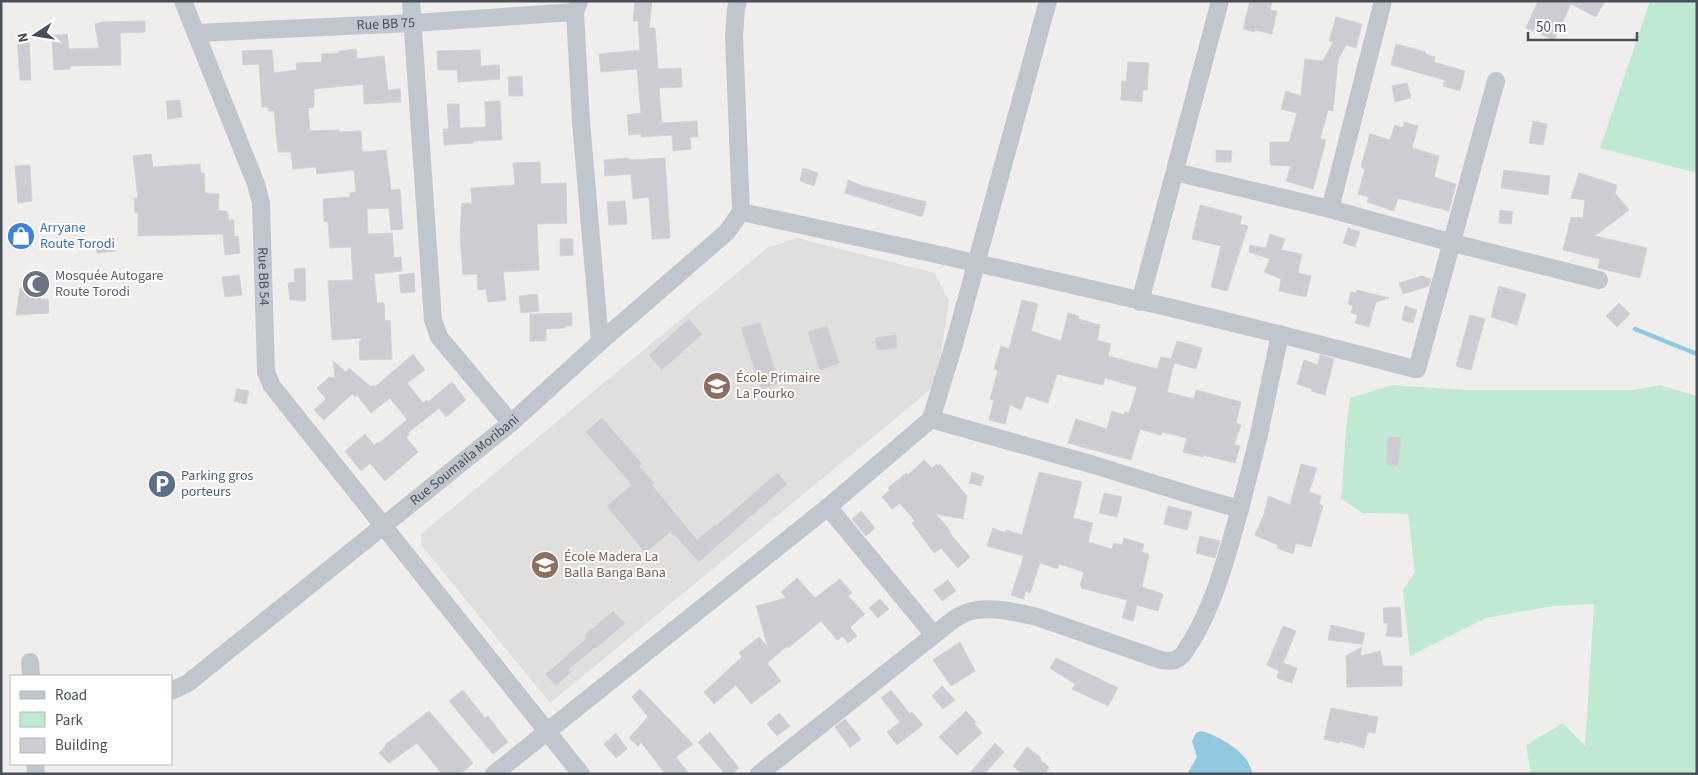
<svg xmlns="http://www.w3.org/2000/svg" width="1698" height="775" font-family="'Source Sans 3',sans-serif">
  <style>
    .education { fill: #e1dfde }
    .green { fill: #c0e9d4 }
    .water { fill: #92c9e1 }
    .lines { fill: none; stroke-linecap: round; stroke-linejoin: round }
    .stream { stroke: #92c9e1; stroke-width: 4.5 }
    .building { fill: #ccccd2; stroke: #d2d3d8 }
    .minor { stroke: #c0c6ce; stroke-width: 18 }
    .labels { text-anchor: middle; dominant-baseline: central; stroke-width: 4; stroke-linejoin: round; paint-order: stroke }
    .street-label { font-size: 14px; fill: #484f58; stroke: #fff }
    .shop-label { font-size: 14px; fill: #366cbe; stroke: #fff; text-anchor: start }
    .worship-label { font-size: 14px; fill: #5b616d; stroke: #fff; text-anchor: start }
    .education-label { font-size: 14px; fill: #785e54; stroke: #fff; text-anchor: start }
    .service-label { font-size: 14px; fill: #4e5e75; stroke: #fff; text-anchor: start }
  </style>
  <rect width="100%" height="100%" fill="#f0eeed"/>
  <path class="education" d="M797 238 935 273 949 301 936 385 550 703 422 546 421 534 767 248Z"/>
  <path class="green" d="M1650 1H1697V173L1600 148Z
    M1392 385 1466 390H1634L1660 385 1697 396V774H1531L1526 745 1563 723 1585 746 1594 604 1553 606 1486 618 1410 656 1403 590 1415 572 1408 514 1362 513 1341 499 1346 431 1350 398Z"/>
  <path class="water" d="M1201 731C1215 734 1237 747 1246 759 1249 763 1251 769 1253 774H1187L1197 757 1192 741 1196 733Z"/>
  <g class="lines">
    <path class="stream" d="M1635 329 1697 354"/>
  </g>
  <path class="building" d="M635 1H652L649 28H655L658 69 681 68 682 87 659 88 662 123 697 121 698 137H690L691 149 673 151 672 135 641 137V134L629 135 627 115 641 113 637 69 601 72 599 54 640 50 638 21H633Z
    M1250 1H1272L1270 10 1277 11 1272 34 1255 30 1254 32 1243 29Z
    M1538 1H1605L1596 17 1571 4 1554 40 1526 28Z
    M1336 17 1362 24 1356 48 1346 45 1338 60 1333 111 1328 110 1320 139 1326 140 1313 189 1286 181 1291 166 1270 165V142H1289L1297 113 1281 109 1286 91 1301 96 1305 59 1323 61 1333 42 1329 41Z
    M145 21V32L120 33 121 65 70 66V69L54 70 52 36 67 34 69 49 99 48 95 24 102 22Z
    M29 37 31 80H20L17 38Z
    M1396 44 1426 52 1425 54 1435 57 1434 62 1465 71 1460 91 1443 86 1445 80 1391 65Z
    M356 49 357 59 384 56 388 90 400 89 401 102 364 104 363 84 314 89V107L308 108 310 131 339 130V132L361 131 362 152 386 150 391 190 400 189 403 229 391 230 389 208 367 209 368 234 392 233 394 258 401 257 402 271 374 274 377 303H384L385 321 390 320 392 359 360 360 359 342 362 338 332 340 328 281 353 280 351 247 330 248 328 222H324L323 199 350 197V193L356 192 354 170 317 174 316 167 293 169 291 152H278L274 111H268V107H262L259 64 243 65 242 51 272 50 274 73 297 70 296 63 322 62 321 54 339 53V51Z
    M480 50 481 66 499 65 500 79 458 82 457 70H438L437 51Z
    M1128 62 1149 63 1147 90H1143L1142 102 1121 100 1122 81 1126 82Z
    M522 76 523 96H509L508 77Z
    M1407 83 1411 98 1395 102 1392 86Z
    M180 100 182 117 168 119 166 101Z
    M500 101 502 140 473 141V143L444 145 443 129H449L447 104H459L460 128 486 127 485 102Z
    M1533 121 1547 124 1543 145 1529 143Z
    M1404 122 1418 126 1412 148 1439 156 1434 177 1456 184 1449 211 1398 198 1394 211 1367 202 1369 197 1358 194 1365 169 1361 167 1370 134 1390 140 1395 125 1403 128Z
    M1216 150 1232 151 1231 162H1216Z
    M151 154 153 167 200 164 201 173H204L205 193 219 194 218 211H227L229 220H234V237L238 236 240 253 225 255 223 234 138 236V213H135L134 198H138L133 156Z
    M629 158V160L665 158 670 238 652 239 649 197 633 199 631 174 605 176 604 160Z
    M540 162 541 184 566 183 567 223 537 224 539 270 503 272 506 300 488 302 486 289 478 290 477 274 463 275 460 236 462 203 472 204 471 188 515 185 513 163Z
    M30 165 32 201 18 203 15 166Z
    M803 168 818 173 814 186 800 181Z
    M1504 170 1550 176 1548 195 1501 188Z
    M1579 173 1617 185 1615 193 1629 210 1595 236 1647 248 1640 278 1598 268 1600 259 1563 250 1571 217 1583 218 1585 200 1571 198Z
    M848 180 863 186 926 202 922 217 845 193Z
    M625 201 627 224 609 225 607 202Z
    M1200 205 1242 216 1240 224 1248 226 1227 291 1211 287 1221 246 1192 239Z
    M1500 210 1513 212 1511 224 1499 223Z
    M1348 228 1360 232 1355 247 1343 243Z
    M1270 234 1285 239 1281 250 1302 254 1298 273 1311 276 1306 297 1279 291 1281 279 1264 272 1270 259 1249 252 1250 245 1266 248Z
    M114 239 115 251 97 253 95 242Z
    M560 239H573V255L560 256Z
    M305 268 306 301 290 300 288 283 295 282 294 269Z
    M414 273 415 292 401 293 399 275Z
    M239 275 242 295 225 297 222 277Z
    M1422 276 1431 279 1429 286 1403 294 1399 283Z
    M1499 286 1526 294 1517 325 1491 317Z
    M20 288H40L41 299H48L49 313 16 315Z
    M1357 290 1389 298 1376 302 1369 327 1355 323 1358 315 1351 313 1353 306 1348 304 1351 292 1356 293Z
    M537 294 539 311 521 313 519 296Z
    M1022 300 1038 304 1031 331 1061 341 1068 313 1079 316 1078 319 1100 325 1097 340 1111 344 1108 356 1157 369 1161 357 1171 359 1177 341 1202 348 1196 369 1174 363 1167 392 1194 399 1196 390 1241 402 1236 423 1241 425 1234 445 1240 446 1235 463 1203 455V457L1183 452 1187 438 1162 432 1161 435 1140 429 1131 460 1068 443 1076 419 1107 429 1112 411 1124 415 1125 412 1129 413 1137 387 1105 378 1103 385 1057 374 1048 403 1026 396 1021 410 1010 405 1005 424 989 420 994 400 990 399 998 370 994 369 1001 346 1009 349Z
    M1619 303 1630 314 1617 327 1606 316Z
    M1405 306 1417 310 1413 323 1402 320Z
    M572 313V326H565V328L546 329V341H530V314Z
    M1470 315 1485 319 1471 370 1456 366Z
    M689 319 702 334 662 370 649 355Z
    M760 322 779 383 761 389 741 328Z
    M827 326 839 363 820 370 808 332Z
    M896 335 897 348 877 350 875 338Z
    M413 354 425 370 407 383 423 403 427 400 428 402 452 382 466 400 446 417 439 408 408 433 409 435 406 437 418 452 385 481 370 463 361 471 345 451 365 434 374 445 378 442 379 443 407 420 405 417 390 398 371 413 357 395 355 397 352 394 324 420 314 410 326 399 317 388 328 378 335 377 333 361 346 372 349 368 371 387 373 385 375 387Z
    M1320 355 1334 359 1325 395 1311 391 1312 389 1297 384 1304 360 1318 365Z
    M237 389 249 391 246 404 234 401Z
    M602 418 642 464 639 466 654 483 652 485 697 540 715 525 716 526 777 473 787 484 699 562 674 534 672 535 670 532 645 553 607 506 632 485 586 432Z
    M1388 437H1401L1398 466 1386 464Z
    M924 460 932 468 937 464 938 466 940 464 967 496 963 519 936 514 951 532 948 531 970 557 958 568 941 548 934 553 912 523 915 521 900 503 892 509 882 497 890 490 888 488 906 473 908 475Z
    M1301 464 1317 468 1309 492 1321 496 1319 504 1323 506 1311 547 1296 543 1293 554 1277 548 1278 545 1255 535 1265 512H1264L1269 496 1290 505Z
    M972 472 984 476 981 486 969 483Z
    M1039 472 1082 482 1073 518 1093 523 1088 542 1112 549 1114 543 1122 545 1124 538 1144 544 1142 552 1149 554 1142 587 1163 594 1158 611 1137 605 1133 621 1122 618 1127 600 1081 588 1082 586 1080 585 1084 572 1059 564 1058 569 1040 563 1030 593 1026 591 1023 599 1011 595 1024 556 987 546 993 528 1005 533 1006 530 1022 535Z
    M1104 493 1122 497 1117 517 1099 513Z
    M1168 506 1192 512 1187 530 1164 524Z
    M861 511 875 528 866 536 852 519Z
    M1200 536 1220 541 1215 558 1196 553Z
    M797 578 815 598 840 579 852 593 848 596 865 614 850 627 857 636 848 643 843 636 837 640 821 621 788 648 787 646 767 663 781 681 751 704 736 685 714 704 704 692 742 657 739 653 759 637 768 647 756 606 786 598 781 592Z
    M948 580 956 591 942 601 934 590Z
    M880 599 889 609 878 618 869 608Z
    M1400 607 1402 637 1386 636 1388 623H1384L1383 608Z
    M613 611 625 623 596 648 595 647 568 670 571 672 556 686 546 674 587 638 585 635Z
    M1331 625 1365 633 1362 644 1328 640Z
    M1283 626 1296 631 1283 663 1297 668 1292 683 1277 678 1279 671 1267 665Z
    M960 642 975 671 951 686 933 660Z
    M1362 647 1360 656 1380 651 1383 666H1402V686L1347 687 1346 656Z
    M1056 658 1118 688 1108 706 1072 689 1075 684 1050 668Z
    M942 686 955 700 943 709 932 696Z
    M640 689 693 744 676 757 689 774H665L641 742 638 746 629 738 648 717 632 697Z
    M463 690 485 718 488 716 508 742 493 754 449 701Z
    M891 690 910 714 912 712 923 725 897 745 887 732 900 722 881 698Z
    M1331 708 1378 717 1375 733 1368 732 1364 748 1340 741 1339 743 1324 739Z
    M429 711 473 763 461 774H442L417 743 389 763 379 753 386 746 385 745Z
    M966 711 976 722 974 723 982 733 957 755 939 737Z
    M779 713 790 726 777 736 767 724Z
    M845 719 861 739 850 748 835 727Z
    M710 732 739 768 732 774H725L698 742Z
    M616 733 627 749 616 758 604 744Z
    M995 743 1004 752 984 774H969Z
    M1027 747 1041 758 1040 760 1049 767 1045 774H1023L1013 766Z"/>
  <g class="lines">
    <g class="minor">
      <path id="s1" d="M183 1 256 184 261 203 266 372 272 386 581 774"/>
      <path d="M411 1 433 320 439 337 511 423"/>
      <path d="M738 1 736 9 734 36 741 212"/>
      <path d="M579 2 575 12 581 122 600 342"/>
      <path id="s2" d="M196 33 413 23 575 12"/>
      <path d="M1175 172 1330 209 1453 243 1599 280"/>
      <path d="M1330 209 1383 1"/>
      <path d="M741 212C967 260 1192 310 1415 369H1417L1496 81"/>
      <path d="M1140 302 1220 1"/>
      <path d="M931 419 1094 465 1204 499 1240 509 1258 439 1280 334"/>
      <path d="M828 507 934 635"/>
      <path d="M30 662 31 676"/>
      <path id="s3" d="M171 691 188 683 511 423 600 342 727 232 741 212"/>
      <path d="M35 764 36 774"/>
      <path d="M494 774 828 507 931 419 955 341 1048 1"/>
      <path d="M759 774 934 635C943 628 952 619 963 614 985 604 1014 612 1037 617L1161 660C1168 661 1174 662 1180 657 1185 654 1187 647 1191 642 1216 601 1227 554 1240 509"/>
    </g>
  </g>
  <defs>
    <symbol id="shop-disc" viewBox="-11 -11 22 22"><circle r="9.5" fill="#3f7fe0" stroke="#fff"/><path d="M-5-2.5h2.3a2.7 3.5 0 0 1 5.4 0H5L5.5 6h-11ZM-1.5-2.5h3a1.5 2.3 0 0 0-3 0Z" fill="#fff"/></symbol>
    <symbol id="mosque-disc" viewBox="-11 -11 22 22"><circle r="9.5" fill="#6b7280" stroke="#fff"/><path d="M3.5-4.9A6 6 0 1 0 3.5 4.9A5 5 0 1 1 3.5-4.9Z" fill="#fff"/></symbol>
    <symbol id="school-disc" viewBox="-11 -11 22 22"><circle r="9.5" fill="#8d6e63" stroke="#fff"/><path d="M0-5L7-2L0 1L-7-2ZM-4 1L0 2.5L4 1V4Q0 6-4 4Z" fill="#fff"/></symbol>
    <symbol id="parking-disc" viewBox="-11 -11 22 22"><circle r="9.5" fill="#5c6f8a" stroke="#fff"/><path d="M-3.5-5.5H1a3.5 3.5 0 0 1 0 7H-1V5.5H-3.5ZM-1-3.4V-.6H.8a1.4 1.4 0 0 0 0-2.8Z" fill="#fff"/></symbol>
  </defs>
  <g fill-rule="evenodd">
    <use href="#shop-disc" x="5" y="220" width="32" height="32"/>
    <use href="#mosque-disc" x="20" y="268" width="32" height="32"/>
    <use href="#school-disc" x="701" y="370" width="32" height="32"/>
    <use href="#parking-disc" x="146" y="468" width="32" height="32"/>
    <use href="#school-disc" x="529" y="549" width="32" height="32"/>
  </g>
  <g class="labels">
    <g class="street-label">
      <text stroke="none"><textPath href="#s2" startOffset="190">Rue BB 75</textPath></text>
      <text stroke="none"><textPath href="#s1" startOffset="290">Rue BB 54</textPath></text>
      <text stroke="none"><textPath href="#s3" startOffset="374">Rue Soumaila Moribani</textPath></text>
    </g>
    <g class="shop-label">
      <text x="40" y="228">Arryane<tspan x="40" dy="16">Route Torodi</tspan></text>
    </g>
    <g class="worship-label">
      <text x="55" y="276">Mosquée Autogare<tspan x="55" dy="16">Route Torodi</tspan></text>
    </g>
    <g class="education-label">
      <text x="736" y="378">École Primaire<tspan x="736" dy="16">La Pourko</tspan></text>
      <text x="564" y="557">École Madera La<tspan x="564" dy="16">Balla Banga Bana</tspan></text>
    </g>
    <g class="service-label">
      <text x="181" y="476">Parking gros<tspan x="181" dy="16">porteurs</tspan></text>
    </g>
  </g>
  <rect width="1698" height="775" fill="none" stroke="#484f58" stroke-width="5"/>
  <rect x="10" y="675" width="162" height="90" fill="#ffffff" stroke="#b6b9bc"/>
  <rect x="20" y="691" width="25" height="8" fill="#c0c6ce" stroke="#b6b9bc"/>
  <text x="55" y="700" font-size="15" fill="#484f58">Road</text>
  <rect x="20" y="712" width="25" height="15" fill="#c0e9d4" stroke="#b6b9bc"/>
  <text x="55" y="725" font-size="15" fill="#484f58">Park</text>
  <rect x="20" y="738" width="25" height="15" fill="#ccccd2" stroke="#b6b9bc"/>
  <text x="55" y="750" font-size="15" fill="#484f58">Building</text>
  <g transform="translate(35 35) rotate(258)" stroke="#ffffff" stroke-width="4" paint-order="stroke">
  <path d="M0-4L9 19L0 12L-9 19Z" fill="#484f58"/>
  <text y="-8" font-size="14" font-weight="bold" text-anchor="middle" fill="#484f58">N</text>
  </g>
  <path d="M1528 32v8h109v-8" fill="none" stroke="#484f58" stroke-width="2.5"/>
  <text x="1536" y="32" font-size="15" fill="#484f58" stroke="#ffffff" stroke-width="4" paint-order="stroke">50 m</text>
</svg>
